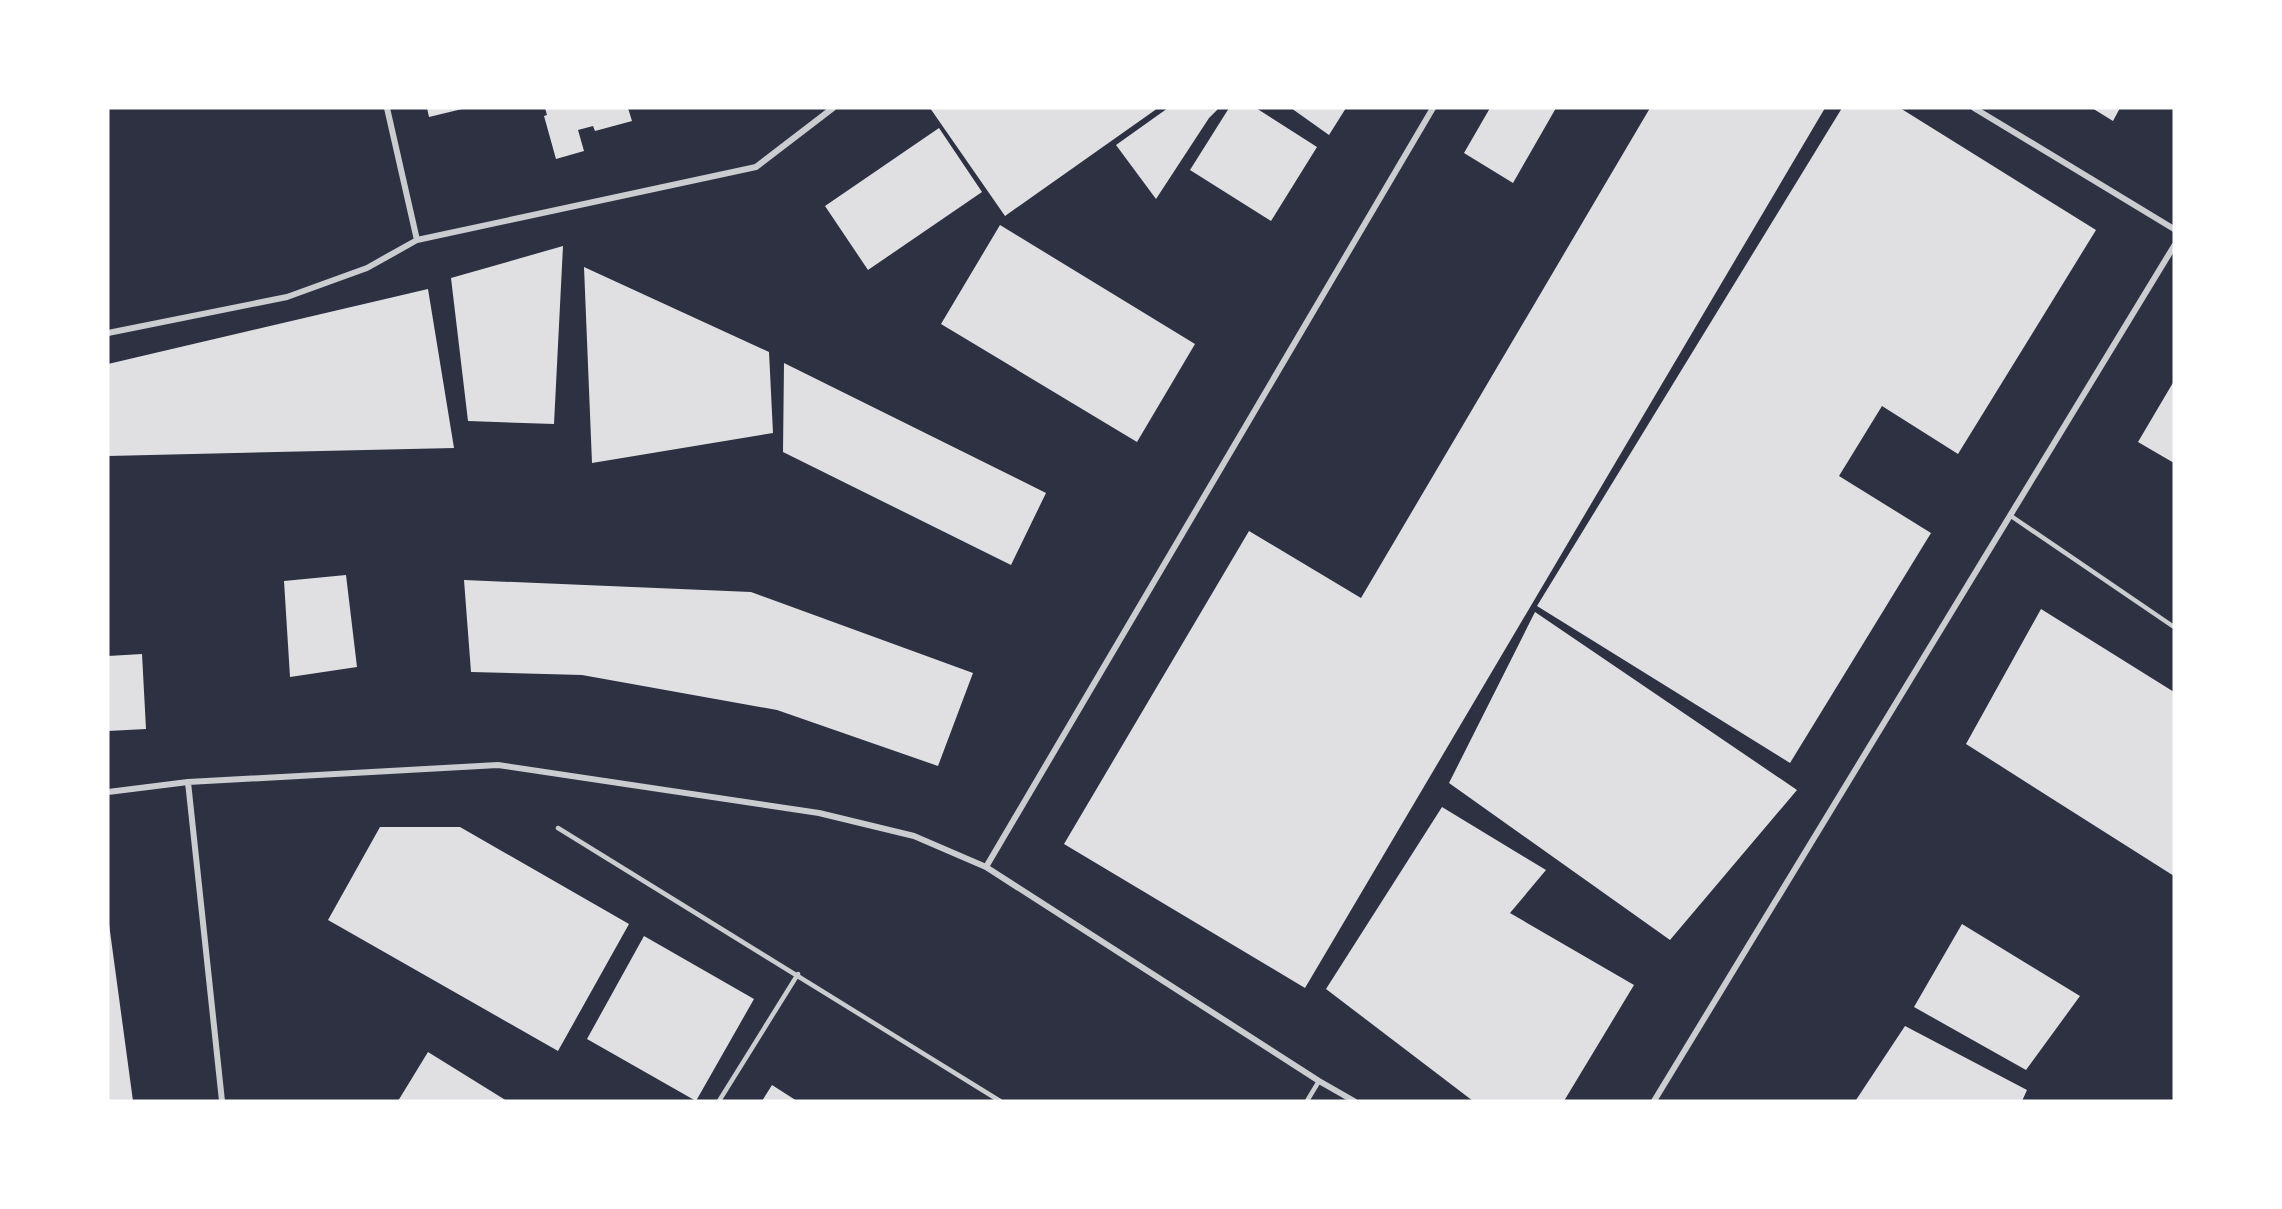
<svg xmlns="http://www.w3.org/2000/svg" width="2282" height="1209" font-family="'Fira Sans',sans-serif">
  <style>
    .building { fill: #e0e0e3 }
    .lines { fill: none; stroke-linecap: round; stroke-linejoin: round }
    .service { stroke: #caccd0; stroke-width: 4.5 }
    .minor { stroke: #caccd0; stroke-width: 6 }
  </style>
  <rect width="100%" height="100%" fill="#2d3142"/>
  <path class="building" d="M427 108H462V109L429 117Z
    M545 108H628L632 121 595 131 593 126 578 130 584 151 556 159 544 116 547 115Z
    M930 108H1158L1005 216Z
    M1168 108H1219L1209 118 1156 199 1116 145Z
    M1229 108H1256L1317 147 1271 221 1190 170Z
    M1291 108H1346L1329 135Z
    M1490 108H1556L1513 183 1464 153Z
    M1650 108H1825L1305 988 1064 844 1249 531 1361 598Z
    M1842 108H1900L2096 230 1958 454 1882 406 1839 476 1931 533 1790 763 1537 606Z
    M2092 108H2120L2113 121Z
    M939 128 982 192 868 270 825 206Z
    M1000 225 1195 344 1137 442 941 324Z
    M563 246 554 424 468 421 451 278Z
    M584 267 769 352 773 433 592 463Z
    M428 289 454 448 108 456V364Z
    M784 363 1046 493 1011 565 783 452Z
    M2174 381V463L2138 442Z
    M346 575 357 667 290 677 284 581Z
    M464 580 751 592 973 673 938 766 777 710 582 675 471 672Z
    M2041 609 2174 692V876L1966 744Z
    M1535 612 1797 790 1670 940 1449 783Z
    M142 654 146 729 108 731V656Z
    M1442 807 1546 870 1510 913 1634 985 1564 1101H1473L1326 989Z
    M380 827H460L629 924 558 1051 328 920Z
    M108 924H109L133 1101H108Z
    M1962 924 2080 996 2026 1070 1914 1007Z
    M644 936 754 999 696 1101 587 1039Z
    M1905 1026 2027 1090 2022 1101 1856 1100Z
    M428 1052 507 1101H398Z
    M772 1085 797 1101H762Z"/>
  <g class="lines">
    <path class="service" d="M2011 516 2174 627
      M558 828 1000 1101
      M719 1101 798 974
      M1307 1101 1319 1081"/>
    <path class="minor" d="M387 108 417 240
      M1974 108 2174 229
      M108 333 287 297 367 268 417 240 756 167 833 108
      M188 782 222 1101
      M108 792 188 782 498 765 819 813 914 836 986 867 1319 1081 1354 1101
      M986 867 1433 108
      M1654 1101 2174 246"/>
  </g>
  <rect width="2282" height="1209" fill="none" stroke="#ffffff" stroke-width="219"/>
</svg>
